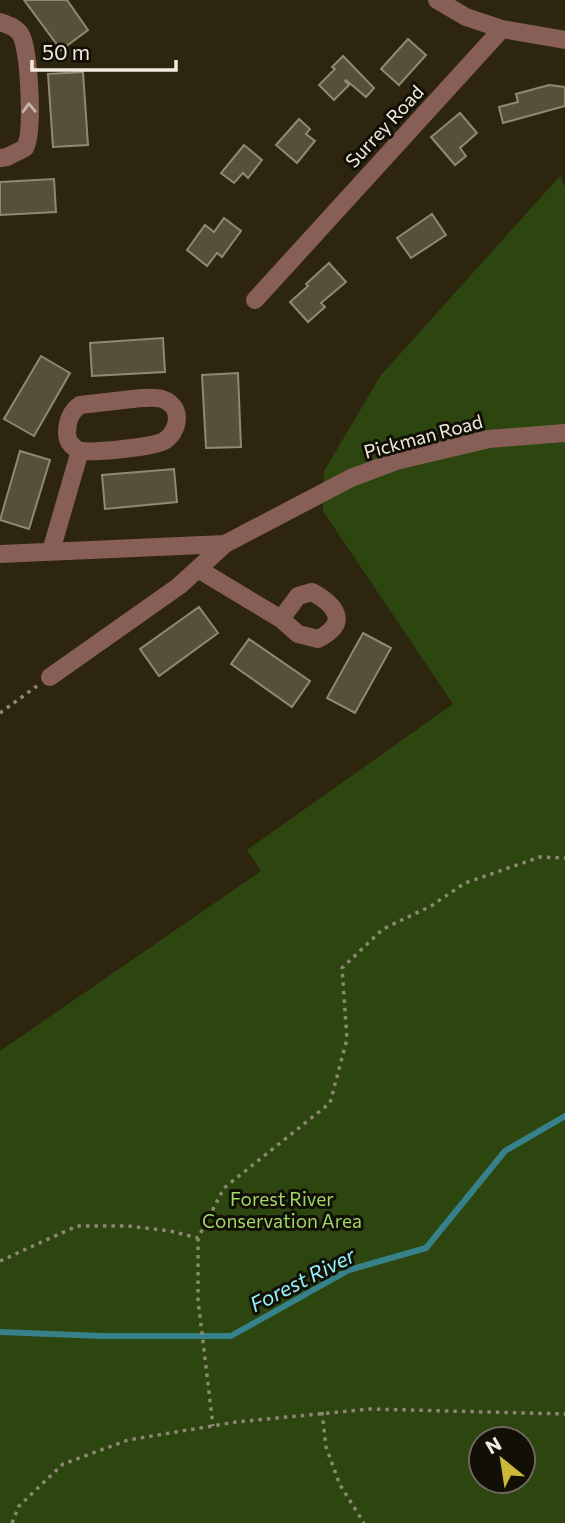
<svg xmlns="http://www.w3.org/2000/svg" width="565" height="1523" font-family="Commissioner,sans-serif">
  <style>
    .green { fill: #2d4610; fill-rule: evenodd }
    .lines { fill: none; stroke-linecap: round; stroke-linejoin: round }
    .stream { stroke: #36818a; stroke-width: 6 }
    .building { fill: #574f37; stroke: #91896f; stroke-width: 2 }
    .path { stroke: #8c8673; stroke-width: 3.5; stroke-dasharray: 3.5 5; stroke-linecap: butt }
    .minor { stroke: #885f57; stroke-width: 18 }
    .oneway { stroke: #c7b4a8 }
    .labels { text-anchor: middle; dominant-baseline: central; stroke-width: 6; stroke-linejoin: round; paint-order: stroke }
    .street-label { font-size: 19px; fill: #f1ecde; stroke: #120f06 }
    .park-label { font-size: 19px; fill: #a0d767; stroke: #120f06 }
    .water-label { font-size: 21px; font-style: italic; fill: #92f2fd; stroke: #120f06 }
  </style>
  <rect width="100%" height="100%" fill="#2d250e"/>
  <path class="green" d="M560 176 565 187V1523H0V1051L261 871 247 850 453 704 323 511 324 471 381 375ZM481 1439H523V1481H481Z"/>
  <g class="lines">
    <path class="stream" d="M0 1332 102 1336H231L349 1270 426 1248 505 1151 565 1116"/>
  </g>
  <path class="building" d="M24 0H67L88 30 61 50Z
    M408 39 426 55 399 85 381 69Z
    M343 56 374 88 366 97 346 80 345 81 349 85 334 100 319 85 335 69 332 67Z
    M83 72 88 145 53 147 48 74Z
    M549 85 565 87V106L503 123 499 107 518 102 516 94Z
    M460 113 477 133 460 148 466 156 455 165 431 137Z
    M299 119 310 129 306 134 315 141 297 163 276 145Z
    M244 145 262 160 248 178 243 173 234 183 221 173Z
    M54 179 56 212 0 215V182Z
    M432 214 446 235 411 258 397 238Z
    M224 218 241 231 222 257 217 253 207 266 187 250 205 225 214 232Z
    M329 263 346 282 321 303 325 307 308 322 290 302 308 286 306 284Z
    M163 338 165 372 92 376 90 343Z
    M41 356 70 373 34 436 4 419Z
    M238 373 241 447 206 448 202 375Z
    M20 451 50 460 29 529 0 520Z
    M174 469 177 502 105 509 102 475Z
    M199 607 218 633 159 676 140 649Z
    M363 633 391 648 355 713 327 698Z
    M249 639 310 681 292 707 231 664Z"/>
  <g class="lines">
    <path class="path" d="M0 713 37 686
      M198 1238V1300L213 1426
      M0 1261 77 1226H128L170 1231 198 1238 224 1188 330 1103 347 1039 342 968 383 929 431 906 465 883 540 857 565 858
      M322 1412 326 1447 340 1485 364 1523
      M12 1523 19 1506 63 1464 128 1440 236 1422 370 1409 565 1414"/>
    <path class="minor" d="M437 0 466 17 502 29
      M0 22C9 25 18 28 22 37 29 56 34 131 25 148L7 157 0 158
      M255 300 502 29 565 40
      M141 398C147 398 156 397 162 399 184 406 179 432 164 441 153 447 89 454 78 450 71 446 67 441 67 433 67 422 71 411 80 405Z
      M51 551 80 451
      M0 554 225 544
      M198 569 281 619 298 634 318 639C350 623 336 605 312 592L298 596 281 619
      M50 677 179 586 225 544 351 478 396 461 489 439 565 433"/>
  </g>
  <defs><path id="oneway-chevron" d="M-2-3.5L2.5 0L-2 3.5" fill="none" stroke-width="1.6" stroke-linecap="round" stroke-linejoin="round" transform="scale(1.75)"/></defs>
  <use class="oneway" href="#oneway-chevron" transform="translate(29 108) rotate(-92)"/>
  <g class="labels">
    <g class="street-label">
      <text transform="translate(384 126) rotate(-47)">Surrey Road</text>
      <text transform="translate(423 436) rotate(-15)">Pickman Road</text>
    </g>
    <g class="park-label">
      <text x="282" y="1198">Forest River<tspan x="282" dy="22">Conservation Area</tspan></text>
    </g>
    <g class="water-label">
      <text transform="translate(302 1279) rotate(-27)">Forest River</text>
    </g>
  </g>
  <g transform="translate(502 1460) rotate(330)"><circle r="33" fill="#120f06" stroke="#6b675c" stroke-width="2"/>
  <path d="M0-5L12 26L0 18L-12 26Z" fill="#ccb938"/>
  <text y="-10" font-size="19" font-weight="bold" text-anchor="middle" fill="#f1ecde">N</text>
  </g>
  <path d="M32 60v10h144v-10" fill="none" stroke="#f1ecde" stroke-width="3.5"/>
  <text x="42" y="60" font-size="21" fill="#f1ecde" stroke="#120f06" stroke-width="5" paint-order="stroke">50 m</text>
</svg>
